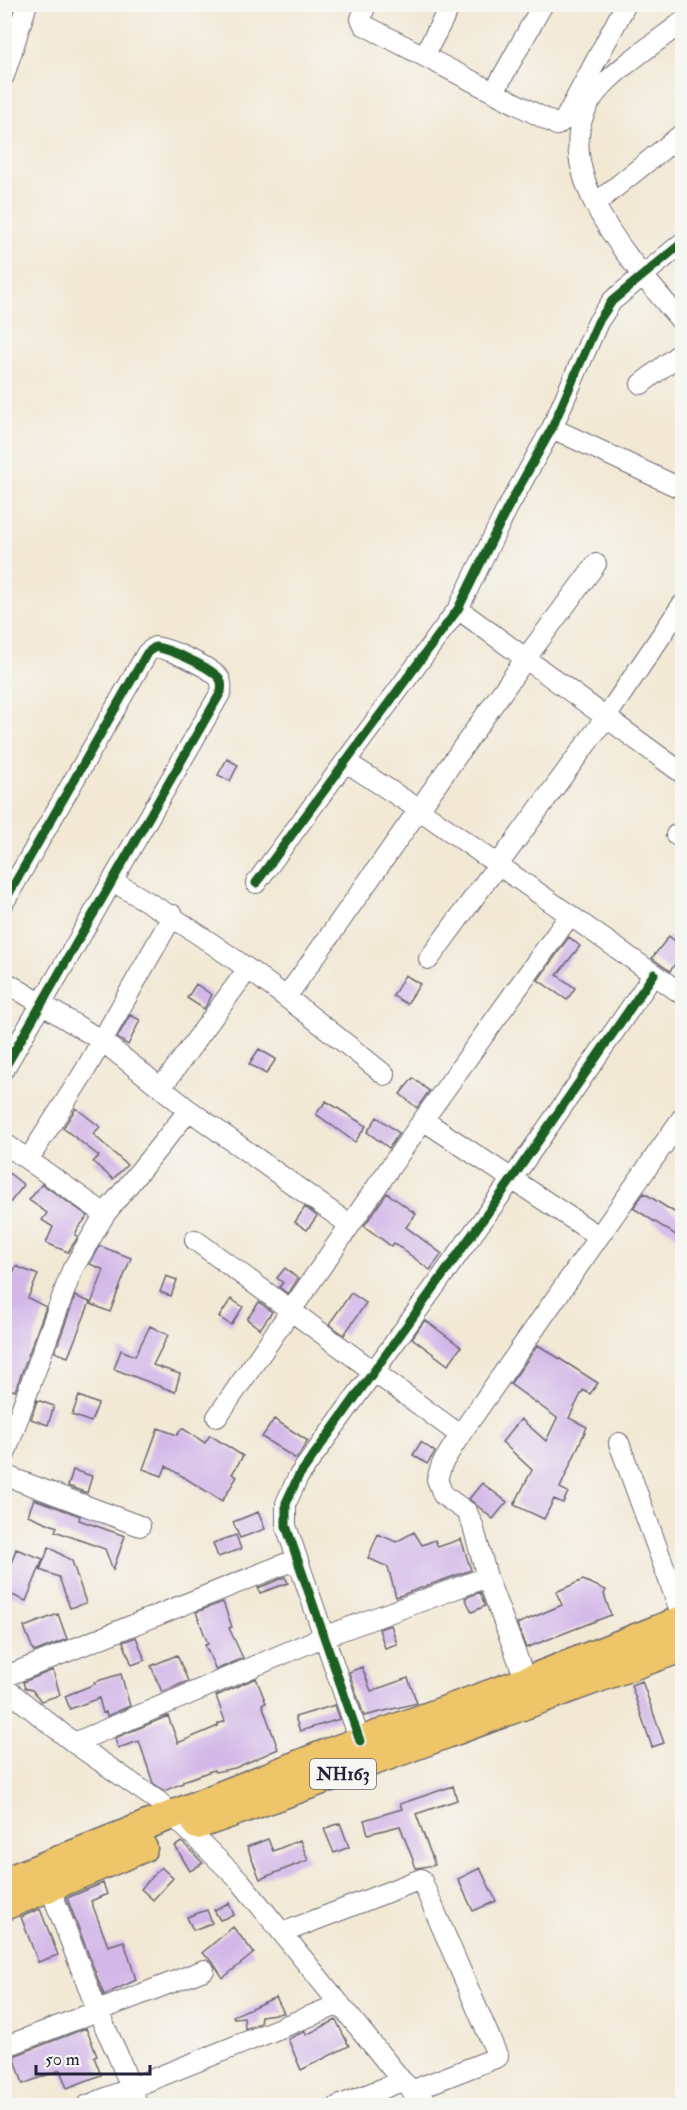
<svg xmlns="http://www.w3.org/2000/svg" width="687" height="2110" font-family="'IM FELL Double Pica',serif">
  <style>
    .building { fill: #d3b7e8 }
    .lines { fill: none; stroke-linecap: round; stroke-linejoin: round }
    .minor-casing { stroke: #6b6771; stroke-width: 22 }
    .highway-casing { stroke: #6b6771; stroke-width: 31 }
    .minor { stroke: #fff; stroke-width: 20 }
    .highway { stroke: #eec569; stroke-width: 28 }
    .cycleway-casing { stroke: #f6f6f2; stroke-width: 13 }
    .cycleway { stroke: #1b5e20; stroke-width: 9 }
    .labels { text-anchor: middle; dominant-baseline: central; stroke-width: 6; stroke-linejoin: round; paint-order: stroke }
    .shield { fill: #f6f6f2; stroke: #626272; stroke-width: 1.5 }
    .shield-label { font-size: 18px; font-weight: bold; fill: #22223b }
  </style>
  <rect width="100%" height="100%" fill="#f6f6f2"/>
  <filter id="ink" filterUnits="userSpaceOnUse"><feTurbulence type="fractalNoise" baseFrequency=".0167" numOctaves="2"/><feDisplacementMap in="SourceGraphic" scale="12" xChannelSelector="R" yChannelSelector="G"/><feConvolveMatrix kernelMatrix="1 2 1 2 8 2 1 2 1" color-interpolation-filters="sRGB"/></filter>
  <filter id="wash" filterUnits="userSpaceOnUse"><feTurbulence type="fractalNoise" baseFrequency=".008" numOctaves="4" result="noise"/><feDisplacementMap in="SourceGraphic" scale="24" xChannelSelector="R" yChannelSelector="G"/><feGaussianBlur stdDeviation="1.35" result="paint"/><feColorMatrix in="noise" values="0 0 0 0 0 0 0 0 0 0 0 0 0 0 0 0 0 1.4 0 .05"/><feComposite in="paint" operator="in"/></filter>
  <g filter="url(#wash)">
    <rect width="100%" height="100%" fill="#f2e8d4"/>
    <g id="blocks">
      <path class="building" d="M227 759 238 765 230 781 218 775Z
        M669 936 682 947V955L670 971 652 958Z
        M569 937 580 946 557 975 575 988 567 1000 538 980Z
        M405 975 420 984 407 1004 393 996Z
        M196 984 212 995 204 1009 187 998Z
        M130 1015 140 1020 128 1045 117 1038Z
        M259 1049 276 1059 266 1074 249 1064Z
        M413 1078 429 1091 417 1108 400 1094Z
        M326 1101 366 1126 355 1142 316 1114Z
        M76 1108 100 1127 93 1134 127 1165 113 1179 93 1162 99 1156 63 1128Z
        M377 1117 399 1133 389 1148 367 1132Z
        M4 1169 24 1185 4 1210Z
        M42 1184 88 1216 78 1228 75 1235 78 1237 68 1252 46 1243 53 1227 42 1220 47 1213 29 1200Z
        M387 1193 416 1214 406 1227 442 1254 430 1270 394 1243 391 1246 364 1226Z
        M644 1193 682 1217V1239L633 1208Z
        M305 1207 317 1216 307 1230 295 1222Z
        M100 1246 131 1258 110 1312 91 1304 104 1270 90 1264Z
        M16 1266 38 1275 28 1298 46 1307 15 1391 4 1387V1292Z
        M285 1268 298 1279 288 1294 279 1287 283 1283 277 1278Z
        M166 1276 177 1280 171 1296 160 1292Z
        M351 1293 366 1303 344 1335 329 1324Z
        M75 1296 90 1302 68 1357 55 1352Z
        M231 1299 243 1307 231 1325 219 1317Z
        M259 1302 272 1312 260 1329 247 1319Z
        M425 1320 461 1347 448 1365 412 1338Z
        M150 1326 168 1335 153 1365 180 1374 175 1392 114 1369 121 1350 135 1356Z
        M538 1345 598 1383 590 1394 583 1390 569 1418 587 1427 560 1488 568 1492 563 1503 554 1499 544 1519 514 1505 532 1470 502 1442 521 1419 546 1441 557 1418 510 1384Z
        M79 1396 98 1404 91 1422 72 1415Z
        M37 1400 54 1406 48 1425 31 1419Z
        M274 1419 308 1441 296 1459 262 1437Z
        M158 1428 177 1435 182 1428 205 1443 210 1435 243 1456 232 1474 237 1477 222 1501 166 1466 162 1476 143 1469Z
        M421 1442 435 1452 427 1464 413 1455Z
        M73 1470 92 1476 87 1493 68 1486Z
        M482 1483 507 1502 493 1519 469 1499Z
        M34 1499 80 1516 79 1520 125 1536 113 1570 105 1549 55 1531 57 1527 28 1515Z
        M258 1512 265 1529 240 1538 233 1522Z
        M414 1532 422 1545 435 1540 438 1547 461 1539 471 1570 396 1597 388 1567 368 1558 378 1534 396 1542Z
        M236 1535 241 1549 218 1557 213 1543Z
        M49 1547 72 1561 86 1603 70 1608 59 1577 40 1570Z
        M16 1549 43 1559 26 1601 12 1595 4 1609V1571L8 1572Z
        M285 1577 288 1583 260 1593 258 1588Z
        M583 1580 606 1590 604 1594 611 1615 526 1648 517 1624 562 1605 556 1592Z
        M480 1592 485 1606 472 1612 465 1598Z
        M223 1602 232 1627 229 1628 243 1658 216 1670 205 1645 208 1644 196 1612Z
        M58 1614 67 1639 34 1652 24 1627Z
        M391 1625 397 1644 385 1648 379 1629Z
        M136 1637 145 1660 132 1665 123 1642Z
        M177 1655 188 1681 162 1692 151 1666Z
        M362 1667 371 1691 408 1678 417 1703 364 1716 349 1672Z
        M53 1670 60 1695 41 1701 32 1690 25 1688 23 1682Z
        M121 1674 130 1706 107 1716 106 1712 103 1713 99 1698 70 1709 65 1696 95 1684 94 1682Z
        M256 1678 266 1703 262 1704 278 1749 235 1768 215 1772 214 1770 183 1781V1783L164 1791 153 1783 139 1741 118 1748 115 1738 168 1716 178 1743 218 1726V1724L225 1721 216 1696Z
        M642 1681 664 1743 652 1747 631 1685Z
        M335 1705 340 1719 300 1731 295 1717Z
        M453 1786 457 1800 416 1814 435 1865 416 1868 400 1826 368 1834 364 1820 402 1809 400 1804Z
        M340 1823 349 1847 334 1853 324 1829Z
        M268 1839 273 1851 300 1840 308 1860 260 1879 247 1847Z
        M182 1842 203 1863 190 1871 175 1846Z
        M161 1867 173 1878 153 1900 141 1889Z
        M480 1868 496 1901 473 1911 458 1879Z
        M103 1883 107 1894 91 1901 108 1946 124 1941 136 1980 104 1995 67 1898Z
        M229 1903 234 1915 220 1920 214 1910Z
        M40 1909 58 1955 38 1962 21 1917Z
        M207 1910 212 1923 193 1930 187 1917Z
        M233 1927 254 1953 223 1978 212 1961 202 1953Z
        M276 1997 284 2013 261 2016 260 2023 245 2029 244 2017 234 2018 233 2016Z
        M336 2020 349 2046 301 2070 288 2039 305 2031 306 2035Z
        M86 2028 97 2056 94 2057 101 2075 67 2088 60 2070 23 2084 14 2056Z"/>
    </g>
  </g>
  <g filter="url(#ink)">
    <use href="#blocks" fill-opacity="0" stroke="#6b6771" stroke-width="1.5"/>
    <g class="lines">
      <defs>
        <path id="minor" d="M366 4 361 19 364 25 557 125 565 119 626 4
          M682 22C656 43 619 66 597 92 537 165 637 268 682 322
          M424 56 451 4
          M4 76 27 4
          M494 92 543 4
          M596 203 682 134
          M641 384 682 352
          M552 428 682 489
          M458 609 682 773
          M346 762 420 810 682 994
          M676 835 682 838
          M112 881C210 936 298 1005 385 1075
          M256 883 458 609 507 509 552 428 598 322 612 301 682 243
          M4 902 147 653 155 647C170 649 205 665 216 675 222 679 222 685 221 692L4 1069
          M429 959 606 717 682 605
          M4 981 102 1041 189 1110 350 1225
          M287 996 526 658 596 564
          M161 1088 248 969
          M423 1120 598 1236
          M4 1143 105 1214
          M28 1160 83 1074 173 915
          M195 1240 460 1435
          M217 1417 423 1120 570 915
          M619 1443 682 1616
          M4 1457 72 1270 105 1214 189 1110
          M4 1475 140 1526
          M4 1677 297 1559
          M526 1681 487 1577 473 1526 467 1512 443 1495 437 1479 442 1464 460 1435 682 1118
          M4 1687 74 1743 158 1801 240 1881 402 2081 430 2106
          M360 1741 286 1526V1503L298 1477 512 1179 654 974
          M74 1743 323 1637 487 1577
          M50 1888 97 2010 117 2053 138 2106
          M282 1933 421 1879 498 2057 411 2091
          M4 2047 204 1970
          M86 2106 340 2004
          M338 2106 402 2081"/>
        <path id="highway" d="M197 1825C360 1768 520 1705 682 1648
          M4 1882 330 1752 526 1681 682 1620
          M4 1906 143 1848"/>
      </defs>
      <use href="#minor" class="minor-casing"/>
      <use href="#highway" class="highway-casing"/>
      <use href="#minor" class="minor"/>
      <use href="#highway" class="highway"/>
      <defs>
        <path id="cycleway" d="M256 883 458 609 507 509 552 428 598 322 612 301 682 243
          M4 902 147 653 155 647C170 649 205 665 216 675 222 679 222 685 221 692L4 1069
          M360 1741 286 1526V1503L298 1477 512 1179 654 974"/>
      </defs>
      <use href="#cycleway" class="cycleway-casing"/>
      <use href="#cycleway" class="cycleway"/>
    </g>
  </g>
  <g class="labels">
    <rect class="shield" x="310" y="1759" width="66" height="30" rx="4.5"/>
    <g class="shield-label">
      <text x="343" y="1774">NH163</text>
    </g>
  </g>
  <rect width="687" height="2110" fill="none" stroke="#f6f6f2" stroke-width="24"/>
  <path d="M36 2065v9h114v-9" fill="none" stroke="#22223b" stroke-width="3"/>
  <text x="45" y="2065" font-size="18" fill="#22223b" stroke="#f6f6f2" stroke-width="4.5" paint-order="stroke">50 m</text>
</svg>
